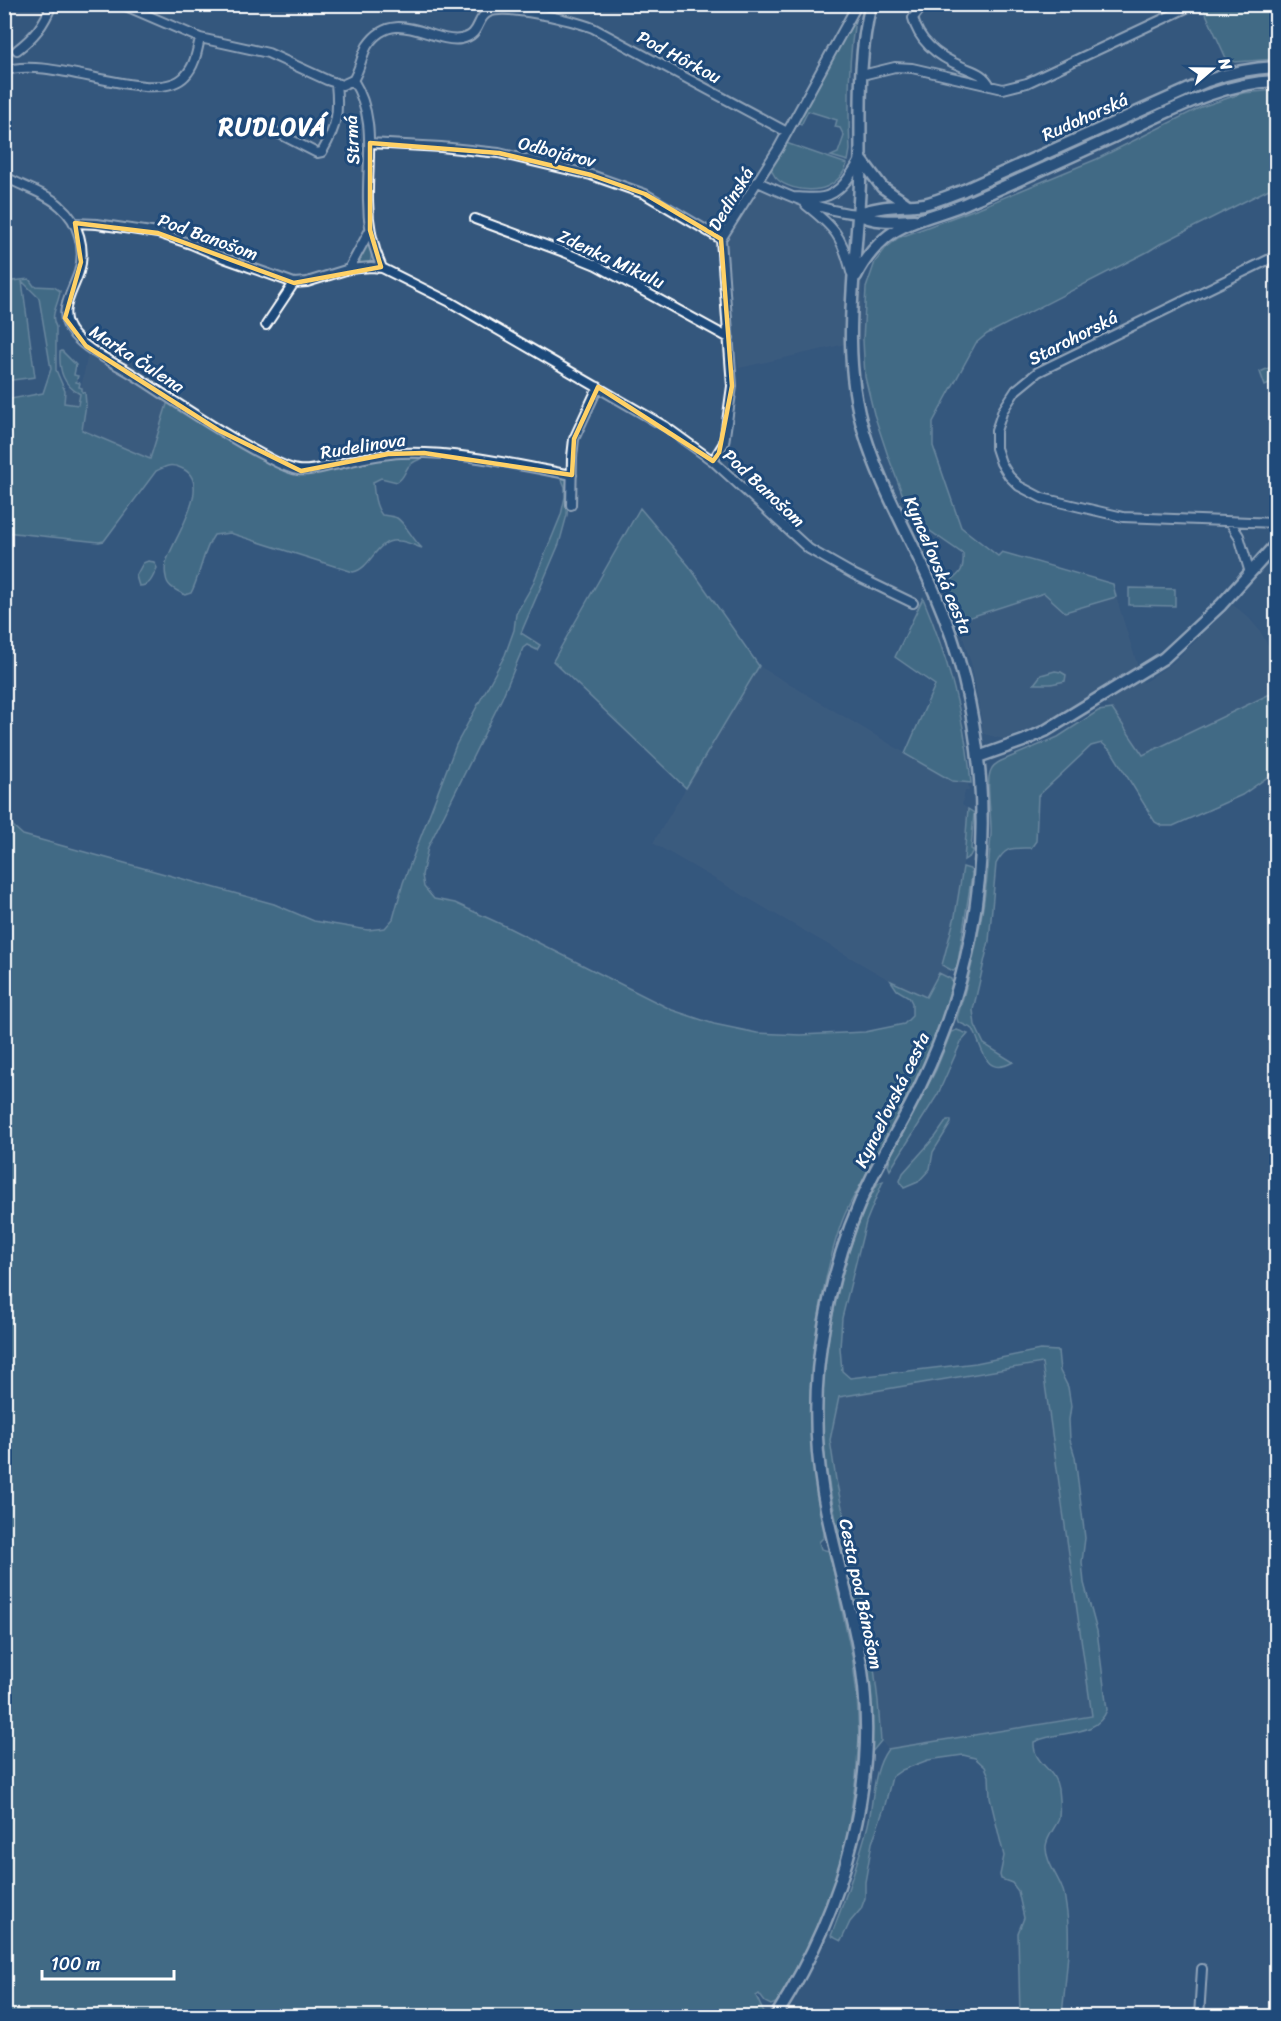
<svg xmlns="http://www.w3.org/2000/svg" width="1281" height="2021" font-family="Sriracha,sans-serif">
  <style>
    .built { fill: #43607f }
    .green { fill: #51828e; stroke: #a8c0c6; stroke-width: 1.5 }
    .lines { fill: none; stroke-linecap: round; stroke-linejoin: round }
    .street-casing { stroke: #fff; stroke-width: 12 }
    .secondary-casing { stroke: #fff; stroke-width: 15 }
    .street { stroke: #1f4a7a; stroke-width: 8 }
    .secondary { stroke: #1f4a7a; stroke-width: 10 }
    .marked { fill: none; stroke: #ffd166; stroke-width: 4.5; stroke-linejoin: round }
    .labels { text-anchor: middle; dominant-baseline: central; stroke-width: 6; stroke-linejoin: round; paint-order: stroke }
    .street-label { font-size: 18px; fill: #fff; stroke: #1f4a7a }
    .district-label { font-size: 24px; font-weight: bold; letter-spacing: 1.5px; fill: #fff; stroke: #1f4a7a }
  </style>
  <rect width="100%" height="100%" fill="#34577d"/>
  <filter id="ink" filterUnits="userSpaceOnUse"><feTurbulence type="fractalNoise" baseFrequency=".0167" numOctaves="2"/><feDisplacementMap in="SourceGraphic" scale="12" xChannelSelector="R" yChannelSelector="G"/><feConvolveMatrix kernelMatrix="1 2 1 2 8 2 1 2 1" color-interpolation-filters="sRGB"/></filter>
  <g filter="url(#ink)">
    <path class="built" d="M762 183 802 199 839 236 862 269 863 340 739 368 734 332 727 235Z
      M88 353 120 370 168 401 150 459 82 430 64 404 65 391 69 388 80 394Z
      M1044 593 1065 612 1116 597 1143 683 1173 663 1233 605 1247 616 1260 631 1276 660V700L1274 701 1270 694 1143 755 1112 709 1091 694 1045 723 1004 739 984 734 972 666 958 621Z
      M759 666 952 781 968 783 969 791H965L962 805 968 809 961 885 943 965 949 969 946 976 938 974 927 997 891 981 653 843Z
      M1042 1363 1092 1717 888 1749 881 1741 878 1701 870 1635 836 1480 830 1440 839 1397Z"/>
    <path class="green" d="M1202 5H1276V59L1235 62 1226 58Z
      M857 9C848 55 848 102 850 150L848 161 831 156 838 153 844 136 840 128 835 127 837 120 808 111 801 125 798 123V117Z
      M1276 72V76L1236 81 1235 77Z
      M1204 88 1205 91 1099 138 1098 135Z
      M1276 90V187H1273L1160 244 1149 251 987 334 976 343 933 422V446L961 527 998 556 1002 552 1113 584 1116 597 1065 612 1044 593 958 621 946 585 947 581H950C962 573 964 568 963 554L917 522 905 501 888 456 874 414 865 377 863 340 866 288 875 262 885 249 898 238 981 207 1097 159 1201 107 1243 93Z
      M1092 138 1093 141 973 196 971 194Z
      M786 143 847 164C844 174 836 183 826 187 809 194 773 188 771 166Z
      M368 242C372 248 372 256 370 263L363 264 360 263V256Z
      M29 279 34 286 54 287 60 291C59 304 49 315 56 327V370L65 391 64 403 78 405 80 394C63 385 59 371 60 352L62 351 76 365 74 375 78 376 76 382 80 383 79 387 82 388V392L85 393 86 404 82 430 150 459 168 401 241 447 270 463 295 474H313L375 459 426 457C419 459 413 461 408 467 404 473 404 478 397 482L381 478 373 482C374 494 375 506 382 515 387 516 393 516 397 518 405 523 413 540 422 548 415 546 406 541 399 541 375 538 373 568 353 572L230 533 214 535C202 552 201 574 191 593L185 595C176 590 167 587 166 577 165 573 165 567 166 563 171 542 216 482 181 468 171 463 166 466 156 471L104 541 99 542 5 532V400L43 393 51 369 39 298 22 281 35 377 5 381 4 282Z
      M1276 365V381L1265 386 1260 372Z
      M557 476 566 477 569 482 567 515 559 544 521 633 540 645 537 650 527 645 523 648 502 698 428 847 422 875 424 887 434 899 455 903 503 925 672 1010 714 1024 757 1033 800 1035 865 1032 904 1024 912 1016V1003L909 997 897 990 891 981 926 997 939 973 951 979 952 983C937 1050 900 1110 869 1170 861 1184 852 1199 845 1214 835 1237 829 1264 824 1288 807 1372 806 1444 824 1528V1537L819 1542 821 1549 829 1551 852 1656 857 1695 859 1737 856 1778 847 1837 831 1892 809 1944 781 1996 776 2003 771 2005 765 2002 759 1994 756 1996 765 2015 764 2016H5L4 814 14 827 23 835 274 904 314 921 368 930 385 928 393 919 403 883 456 745 505 655 514 630 516 614 532 586 561 515 565 497V487L562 480Z
      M640 508 689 566 759 666 686 788 553 661Z
      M148 561 154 562 157 568C152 578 151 586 139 586L136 576 143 563Z
      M1129 588 1175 589V606L1129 605Z
      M923 598C948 658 965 719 971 783L952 781 905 754 935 685 895 657Z
      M1055 671 1061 672 1066 675 1065 681 1051 684H1034L1041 675Z
      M1270 694 1274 701 1276 700V771L1242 795 1173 826H1162L1155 822 1112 752 1102 743 1091 746 1038 796 1036 841 1031 848C1012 848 1005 846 996 864L989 941 973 1010 975 1025 984 1044 1013 1062C984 1078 983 1048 973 1029L958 1022 957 1018C976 958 987 896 991 834 992 818 985 782 991 770 993 765 997 763 1001 761L1058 737 1098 711 1112 709 1143 755Z
      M968 809 974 813 971 849 973 850 970 856 964 860Z
      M963 867 970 869 972 874 957 968 953 971 942 965 955 916Z
      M957 1030 968 1034 961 1042 938 1094 890 1170 888 1165 892 1153 936 1070 951 1032Z
      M947 1120H951V1123L933 1152 930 1169 918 1182 904 1188 900 1181 903 1173 936 1136Z
      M883 1181 866 1222 842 1318 840 1348 842 1371 850 1378 976 1363 1040 1350 1058 1351 1060 1371 1068 1387 1071 1406 1069 1420 1070 1440 1075 1457 1085 1538 1082 1562 1084 1583 1097 1631 1107 1710C1096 1739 1058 1729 1034 1742 1033 1765 1055 1767 1058 1789 1059 1800 1061 1811 1058 1821 1054 1829 1047 1837 1046 1846 1045 1860 1057 1875 1062 1888 1065 1894 1065 1901 1066 1906 1072 1943 1065 1980 1062 2016H1020L1018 1933 1024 1918 1018 1891 1012 1883 1001 1879 1000 1875 1004 1856 990 1798 989 1776 985 1767 975 1758 963 1755 928 1760 902 1770 892 1777 885 1805 872 1843 865 1882V1898L861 1909 850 1922 841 1941 831 1936C845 1899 858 1863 868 1825 874 1800 872 1771 888 1749L1092 1716 1042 1363 839 1397 830 1440 836 1480 870 1635 878 1701 881 1741 872 1752C872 1720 871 1688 866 1657 855 1586 831 1518 824 1447 819 1392 827 1333 841 1280 850 1246 860 1213 878 1183Z"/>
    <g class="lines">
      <defs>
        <path id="street" d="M121 4 200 38 268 53 327 80 342 85 353 80
          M924 4 913 18C919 43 941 58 963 67 975 72 984 74 990 86
          M17 50C34 37 44 25 52 4
          M4 71C52 54 155 108 185 76 195 66 197 51 200 38
          M862 75 895 67 912 68 1003 89 1027 83 1195 4
          M353 80C360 70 361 57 367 46 394 5 432 44 461 39 482 35 475 18 489 12 506 4 575 21 593 28L787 132
          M353 80C377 118 367 158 368 200 368 224 372 246 382 268
          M264 126 317 153 322 152C337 126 339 113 336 83
          M370 143 441 147 499 153 591 175 645 194 721 239
          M4 176C22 187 45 192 60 206 79 222 86 249 79 272 72 294 55 314 74 335 90 353 114 362 134 375 176 402 217 431 261 454 273 460 285 468 298 470 310 472 323 467 334 465 356 460 378 454 401 453 458 451 516 465 572 475
          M758 182C791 197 822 211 858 214
          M793 197C802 197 814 199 823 197 841 193 851 175 860 160
          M806 205C835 228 842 236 851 272
          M475 219 564 252 596 265 729 338
          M75 223 97 224 158 233 191 244 224 258 294 283 307 282 349 269 371 267 382 268 450 302 666 427 713 461 809 549 853 574 913 603
          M1276 256 1038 372 1016 390 1003 410 996 431V448L1001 463 1009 476 1019 486 1042 498 1123 517 1276 523
          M349 269 370 230
          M266 325 294 283
          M713 461 724 443 732 386 721 239 778 149 856 7
          M571 505 572 457 574 439 598 387
          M1230 522 1239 536 1250 573
          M1199 2016 1202 1969"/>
        <path id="secondary" d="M861 159 882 187 908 205
          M858 214C879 205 902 207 924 204 937 201 951 195 964 190L1207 81C1231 72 1251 68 1276 67
          M858 214C876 223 894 221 914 220
          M856 276C864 259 879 241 895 231 918 217 947 213 971 201 1022 179 1072 156 1122 133 1172 110 1220 83 1276 81
          M978 757 1023 741 1045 731 1164 658 1221 605 1276 544
          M776 2016C845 1907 884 1776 858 1647 848 1595 832 1545 823 1493 814 1438 814 1381 824 1326 833 1274 848 1224 872 1177 888 1145 906 1116 921 1084 967 989 988 884 980 779 975 716 961 654 936 596 913 541 881 489 864 432 839 351 857 265 860 182 862 123 856 62 871 4"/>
      </defs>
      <use href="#street" class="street-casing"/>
      <use href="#secondary" class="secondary-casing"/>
      <use href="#street" class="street"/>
      <use href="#secondary" class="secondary"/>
    </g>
  </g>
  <path d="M0 0H1281V2021H0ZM370 143 499 153 591 175 645 194 721 239 732 386 719 453 713 461 598 387 574 439 572 475 424 453 388 454 301 471 218 430 86 346 65 318 81 262 75 223 158 233 294 283 381 267 370 230Z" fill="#34577d" fill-opacity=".55" fill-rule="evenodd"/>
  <path class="marked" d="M370 143 499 153 591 175 645 194 721 239 732 386 719 453 713 461 598 387 574 439 572 475 424 453 388 454 301 471 218 430 86 346 65 318 81 262 75 223 158 233 294 283 381 267 370 230Z"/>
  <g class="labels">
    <g class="street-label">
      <text transform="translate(679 57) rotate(28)">Pod Hôrkou</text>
      <text transform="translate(1085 117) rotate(-24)">Rudohorská</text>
      <text transform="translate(352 140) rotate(-93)">Strmá</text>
      <text transform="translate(557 152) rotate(14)">Odbojárov</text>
      <text transform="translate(731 199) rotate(-59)">Dedinská</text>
      <text transform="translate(208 237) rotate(20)">Pod Banošom</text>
      <text transform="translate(611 259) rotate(25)">Zdenka Mikulu</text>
      <text transform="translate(1073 338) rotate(-27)">Starohorská</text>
      <text transform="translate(137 359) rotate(33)">Marka Čulena</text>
      <text transform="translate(363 446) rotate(-9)">Rudelinova</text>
      <text transform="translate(764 488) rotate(43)">Pod Banošom</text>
      <text transform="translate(938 565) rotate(67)">Kynceľovská cesta</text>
      <text transform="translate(892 1100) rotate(-64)">Kynceľovská cesta</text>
      <text transform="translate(861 1594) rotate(78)">Cesta pod Bánošom</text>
    </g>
    <g class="district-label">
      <text x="273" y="127">RUDLOVÁ</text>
    </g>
  </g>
  <rect width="1281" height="2021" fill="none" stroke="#1f4a7a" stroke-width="24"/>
  <rect x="12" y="12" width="1257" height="1997" fill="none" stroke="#fff" stroke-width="2" filter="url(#ink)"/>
  <g transform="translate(1212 69) rotate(70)" stroke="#1f4a7a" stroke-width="4.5" paint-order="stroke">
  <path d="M0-4.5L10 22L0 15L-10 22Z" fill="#ffffff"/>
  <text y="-9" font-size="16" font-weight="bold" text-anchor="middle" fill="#ffffff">N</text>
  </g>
  <path d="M42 1970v9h132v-9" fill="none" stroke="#ffffff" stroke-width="3"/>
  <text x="51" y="1970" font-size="18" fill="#ffffff" stroke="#1f4a7a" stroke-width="4.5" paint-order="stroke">100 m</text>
</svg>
